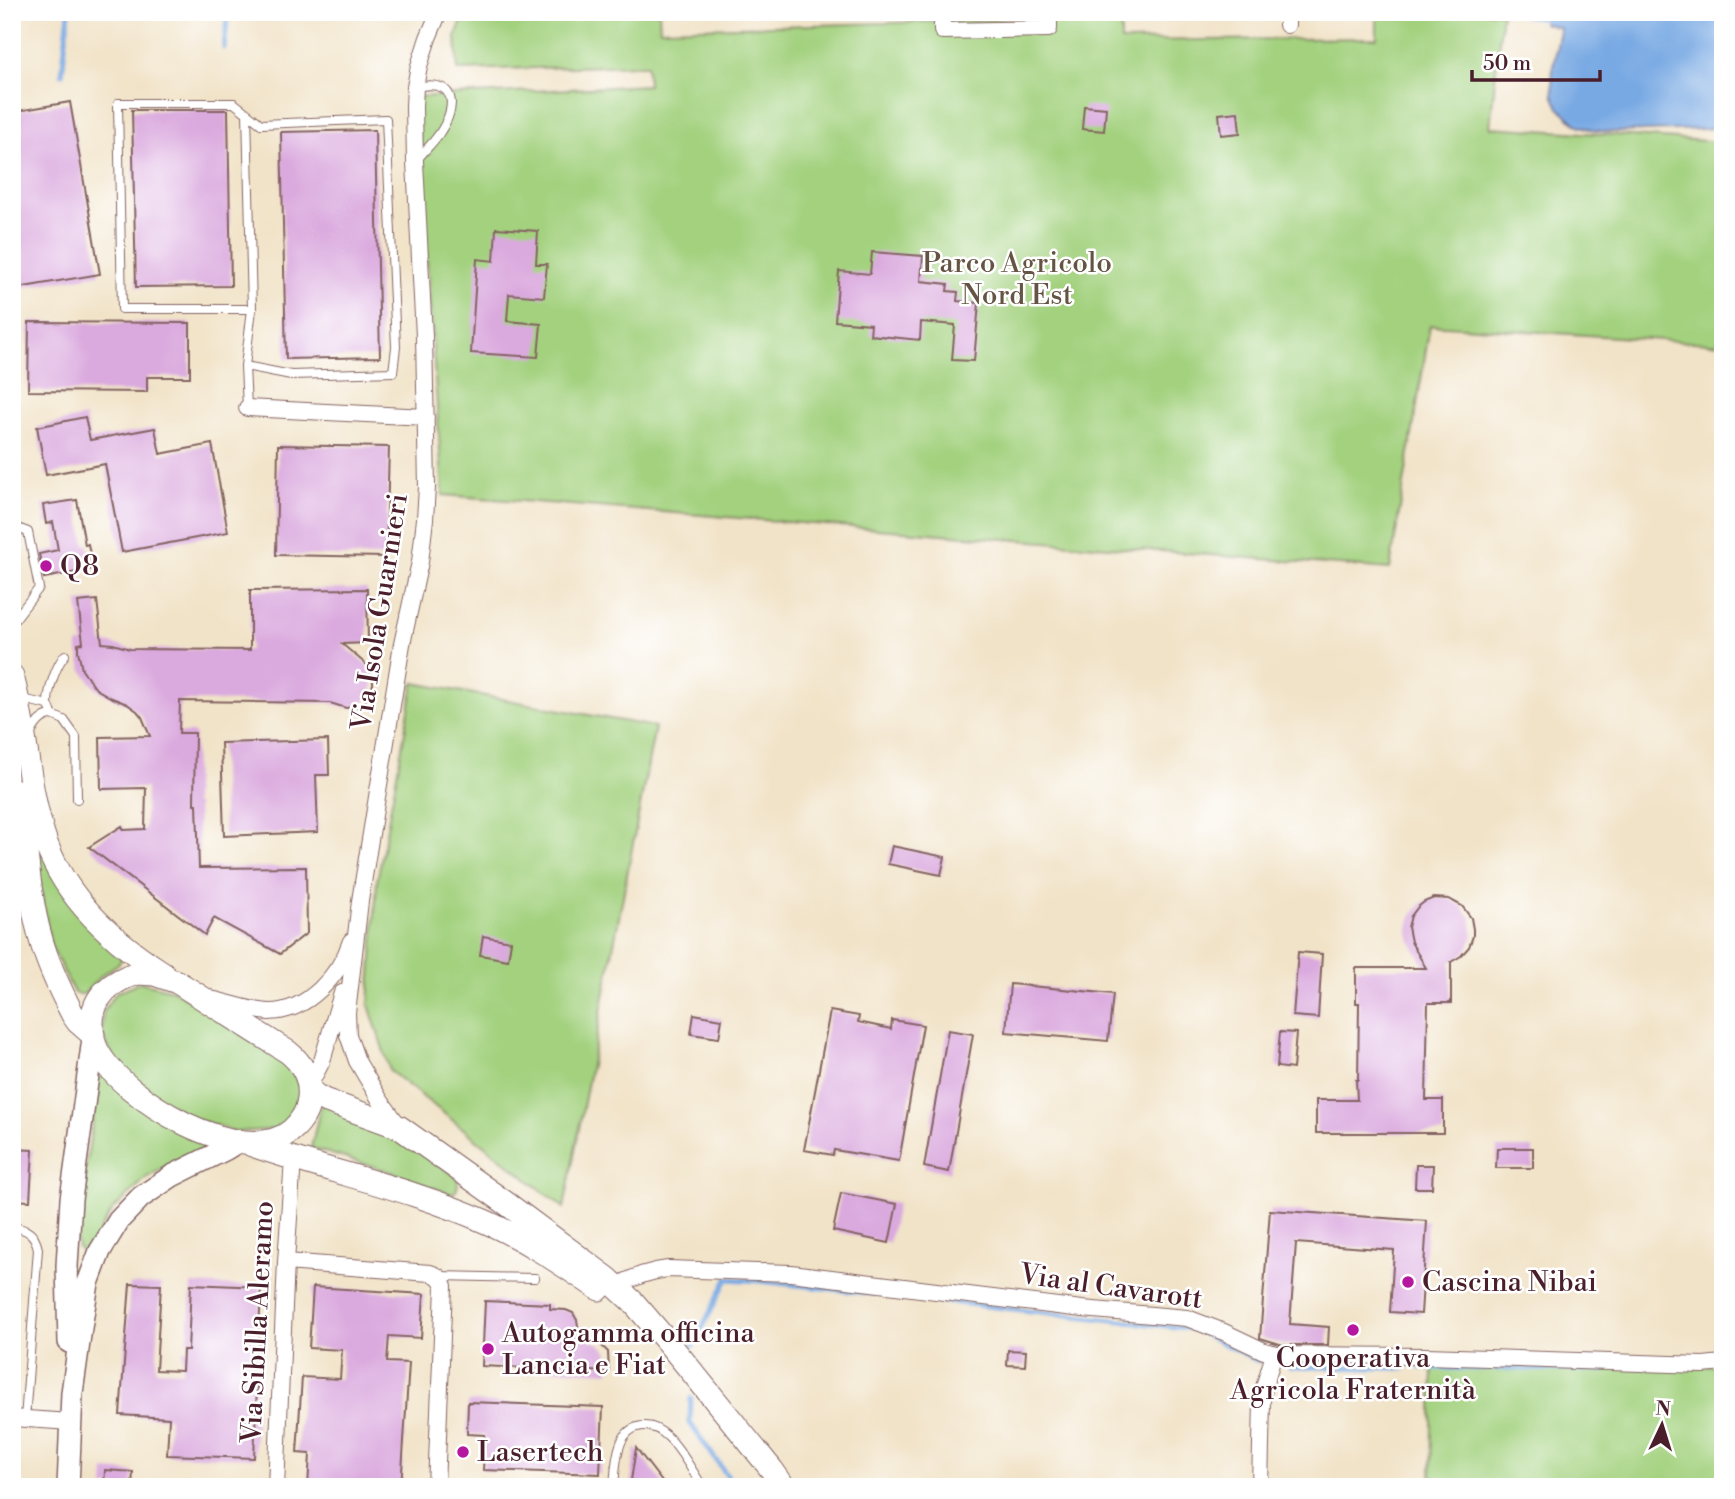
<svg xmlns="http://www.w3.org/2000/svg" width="1735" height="1499" font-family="'Libre Bodoni',serif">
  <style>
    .green { fill: #a3d17e; stroke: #767854; stroke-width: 2 }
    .water { fill: #78a9e3; stroke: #616487; stroke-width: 2 }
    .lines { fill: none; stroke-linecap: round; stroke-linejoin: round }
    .stream { stroke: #78a9e3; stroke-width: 5 }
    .building { fill: #daa9de }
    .service-casing { stroke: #846462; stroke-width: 10 }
    .minor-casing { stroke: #846462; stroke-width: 18 }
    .tertiary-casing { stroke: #846462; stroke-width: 24 }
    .secondary-casing { stroke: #846462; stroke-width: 25 }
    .service { stroke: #fff; stroke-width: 8 }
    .minor { stroke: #fff; stroke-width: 16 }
    .tertiary { stroke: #fff; stroke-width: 21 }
    .secondary { stroke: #fff; stroke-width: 23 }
    .poi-dot { fill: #b5179e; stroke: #fff; stroke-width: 2.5 }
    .labels { text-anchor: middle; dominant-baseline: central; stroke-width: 5; stroke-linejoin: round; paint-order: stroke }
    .park-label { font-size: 28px; fill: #655444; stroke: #fff }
    .poi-label { font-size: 28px; fill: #4a1f2b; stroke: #fff; text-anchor: start }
    .street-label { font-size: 28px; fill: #4a1f2b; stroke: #fff }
  </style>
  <rect width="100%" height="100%" fill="#fff"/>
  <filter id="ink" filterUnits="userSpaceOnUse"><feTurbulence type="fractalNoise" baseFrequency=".0143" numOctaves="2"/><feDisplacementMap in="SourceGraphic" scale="14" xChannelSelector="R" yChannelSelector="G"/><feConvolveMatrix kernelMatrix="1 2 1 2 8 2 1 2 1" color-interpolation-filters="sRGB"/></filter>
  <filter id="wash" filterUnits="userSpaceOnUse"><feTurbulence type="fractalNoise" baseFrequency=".00686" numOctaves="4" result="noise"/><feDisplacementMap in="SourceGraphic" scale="28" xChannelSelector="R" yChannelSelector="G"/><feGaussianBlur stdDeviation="1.57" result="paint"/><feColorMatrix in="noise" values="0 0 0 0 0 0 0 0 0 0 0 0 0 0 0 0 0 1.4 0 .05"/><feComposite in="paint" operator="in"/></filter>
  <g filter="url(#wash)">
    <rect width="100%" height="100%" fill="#f1e3c8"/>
    <path class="green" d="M466 12H659L660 29 1121 17V41L1377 38V12H1502L1490 127 1723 142V344L1430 325 1390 569 443 495 416 97 648 85 647 65 458 70 456 35Z
      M414 683 655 727 564 1208 390 1071 369 1005 377 881Z
      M33 840 121 955V960L119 963 101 976 84 994H77L74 993 50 944Z
      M140 982 173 990 289 1065 300 1087 295 1112 278 1129 237 1132 193 1118 145 1088 114 1058 102 1035 103 1012 115 993Z
      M96 1066 221 1145 182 1157 146 1178 114 1209 102 1226 91 1247 82 1251 78 1248 76 1238 94 1110Z
      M325 1087 350 1102 457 1177C458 1183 459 1188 454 1193H448L395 1173 311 1148Z
      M1433 1359 1723 1366V1487H1431Z"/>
    <path class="water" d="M1544 12H1723C1723 49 1719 85 1720 121L1716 126 1708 129 1613 132 1592 130 1576 124 1559 108 1553 95 1552 76 1560 28 1543 23Z"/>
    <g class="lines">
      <path class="stream" d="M1526 12 1525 15 1544 18
        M224 48 228 12
        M62 74 69 12
        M693 1346 727 1279 760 1281 1194 1329 1258 1361
        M1290 1367 1404 1368
        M1421 1368 1604 1370
        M691 1398 690 1423 735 1487"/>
    </g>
    <g id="blocks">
      <path class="building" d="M70 102 100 274 12 289V112Z
        M1084 106 1106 108 1104 131 1082 129Z
        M132 110H228L231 286 136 287Z
        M1238 112 1240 133 1221 135 1219 114Z
        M375 130 380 357 286 359 281 132Z
        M496 228 538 231 536 264H547L544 297 509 294 507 321 541 324 538 357 471 353 477 259 494 261Z
        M872 252 923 256 921 281 948 284 947 291 958 292 957 301 979 303 974 361 952 360 955 325 921 322 920 340 870 335 871 324 835 321 839 271 870 274Z
        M29 322 190 323V377H147V392L28 391Z
        M85 417 90 440 155 428 160 454 212 444 228 532 122 552 105 464 46 475 37 427Z
        M278 445 389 447 386 557 276 555Z
        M77 500 85 545 88 544 93 569 44 578 39 554 58 550 53 522 46 524 43 505Z
        M367 589 368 643 342 644 367 665 373 678V684L369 697 359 706 346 708 330 703 180 701 179 733H195L194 804H197L199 868 306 867 307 933 280 954 214 918 205 935 89 847 122 826 124 830 145 829 146 788 101 789 100 737 150 736 142 717 137 711 127 704 112 698 96 689 82 670 78 651V644L83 643 78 602 97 600 102 643 113 644 130 649 250 650V590Z
        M328 740 329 775H316L318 832 224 836 221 743Z
        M892 846 945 857 941 875 888 864Z
        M1434 898 1449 899 1462 906 1471 918 1473 929V936L1469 947 1461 956 1451 962V1003H1428L1426 1100H1443V1133H1316V1100H1357L1356 1080H1358L1359 1003H1356V968H1426L1411 942 1408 927 1411 916 1418 907 1424 902Z
        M483 936 511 941 508 960 480 955Z
        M1298 952 1322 954 1318 1018 1293 1016Z
        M1010 984 1113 994 1108 1041 1006 1032Z
        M830 1011 859 1016 858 1022 891 1029 892 1020 923 1025 899 1161 834 1150 833 1155 804 1150Z
        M694 1014 722 1019 719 1038 691 1034Z
        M948 1030 973 1034 949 1172 924 1167Z
        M1280 1032 1296 1033 1293 1069 1277 1067Z
        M1497 1148H1533V1168H1496Z
        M12 1149 33 1150 30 1201 12 1200Z
        M1416 1165H1433L1432 1188H1415Z
        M841 1193 897 1204 889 1243 833 1231Z
        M1270 1210 1427 1221 1421 1314 1390 1312 1394 1250 1296 1243 1290 1324 1329 1327 1328 1345H1283L1260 1338Z
        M130 1284 161 1285 156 1370 182 1371 183 1350H188L191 1284 261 1287 254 1458 167 1455 169 1418 120 1415Z
        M313 1287 424 1294 421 1338 389 1336 387 1362 409 1363 401 1487H308L310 1454 297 1453 302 1377 340 1379 342 1350 309 1348Z
        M485 1301 550 1304V1309L566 1310 573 1313 577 1320 579 1332 585 1338 600 1344 608 1352 609 1372 482 1366Z
        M1008 1350 1026 1351 1025 1366 1007 1365Z
        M468 1402 603 1407 600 1474 483 1470 485 1435 467 1434Z
        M636 1448 666 1487H630Z
        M105 1470 133 1472 132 1487H104Z"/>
    </g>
  </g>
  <g filter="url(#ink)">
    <use href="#blocks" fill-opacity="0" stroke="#846462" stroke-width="2"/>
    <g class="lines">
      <defs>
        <path id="service" d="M415 87C457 78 458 106 439 134 433 143 424 151 417 160
          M247 113 252 309
          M245 366 252 309H122L118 103H234L261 124 386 119 396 347 393 372 291 375 245 366 247 408
          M12 526 28 532 39 588 12 623
          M65 655C56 665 48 690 48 704 49 706 52 713 52 715L64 720 76 737 77 799
          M21 697 27 700 48 705
          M30 736C34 726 41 716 52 715
          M12 1227C28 1229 35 1234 38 1249L25 1419
          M439 1276 535 1278
          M614 1487C616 1465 615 1426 645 1426 655 1426 662 1431 669 1438 682 1451 692 1471 703 1487"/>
        <path id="minor" d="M942 12V31L1049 29V12
          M1287 12V25
          M247 408 426 417
          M215 1000C233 1004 251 1011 269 1012 307 1012 340 975 351 941
          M309 1086 322 1061 342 993
          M399 1126 380 1100 357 1061 348 1035 347 1013 360 901 402 644 420 562 425 519 427 487 424 336 415 162 414 106 415 87 419 66 428 38 439 12
          M286 1262 430 1273C438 1275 441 1278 444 1286L436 1487
          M617 1286C633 1277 649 1271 668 1269L791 1273 1082 1309 1187 1318 1224 1332 1264 1351 1282 1355 1427 1356 1703 1365 1723 1363
          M12 1418 71 1422
          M276 1487 286 1262 293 1159
          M1260 1487 1262 1401 1264 1387 1274 1354"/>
        <path id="tertiary" d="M69 1342 67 1266 71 1199 93 1039
          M68 1487 72 1393 81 1328 88 1283 100 1251 119 1220 141 1197 172 1176 226 1149 239 1141"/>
        <path id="secondary" d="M12 676C26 728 27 782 43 834 61 894 111 940 163 973
          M19 791C26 838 27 890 40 936 47 963 60 990 73 1015L78 1022 93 1035
          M138 973 154 974 177 982 288 1052C302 1063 311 1079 309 1098 308 1111 301 1122 292 1130 243 1172 121 1098 97 1050 93 1042 92 1033 92 1024 92 996 113 980 138 973Z
          M309 1089 315 1095 324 1100 399 1127 510 1206 607 1278 634 1303 671 1346 772 1470 784 1487
          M252 1145C329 1172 409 1188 484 1221 525 1239 562 1264 599 1289"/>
      </defs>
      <use href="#service" class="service-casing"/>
      <use href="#minor" class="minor-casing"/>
      <use href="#tertiary" class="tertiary-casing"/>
      <use href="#secondary" class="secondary-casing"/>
      <use href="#service" class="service"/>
      <use href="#minor" class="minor"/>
      <use href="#tertiary" class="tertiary"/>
      <use href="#secondary" class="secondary"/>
    </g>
  </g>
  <g class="poi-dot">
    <circle cx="46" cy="566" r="7"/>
    <circle cx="1408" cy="1282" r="7"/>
    <circle cx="1353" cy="1330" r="7"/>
    <circle cx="488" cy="1349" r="7"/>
    <circle cx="463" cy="1452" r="7"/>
  </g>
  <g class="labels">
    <g class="park-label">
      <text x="1017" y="263">Parco Agricolo<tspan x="1017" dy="32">Nord Est</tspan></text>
    </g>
    <g class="poi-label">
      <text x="60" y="566">Q8</text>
      <text x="1422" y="1282">Cascina Nibai</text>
      <text x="502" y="1333">Autogamma officina<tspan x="502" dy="32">Lancia e Fiat</tspan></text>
      <text x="1353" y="1358" text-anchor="middle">Cooperativa<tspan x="1353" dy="32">Agricola Fraternità</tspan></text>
      <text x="477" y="1452">Lasertech</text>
    </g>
    <g class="street-label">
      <text transform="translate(380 612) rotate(-81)">Via Isola Guarnieri</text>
      <text transform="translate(1111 1287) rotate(8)">Via al Cavarott</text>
      <text transform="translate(258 1322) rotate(-87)">Via Sibilla Aleramo</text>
    </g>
  </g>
  <rect width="1735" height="1499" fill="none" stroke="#fff" stroke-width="42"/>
  <g transform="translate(1662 1425) rotate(4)" stroke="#ffffff" stroke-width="5" paint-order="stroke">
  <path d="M0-5L12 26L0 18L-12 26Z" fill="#4a1f2b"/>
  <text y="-10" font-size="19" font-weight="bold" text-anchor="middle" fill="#4a1f2b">N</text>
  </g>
  <path d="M1472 70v10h128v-10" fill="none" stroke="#4a1f2b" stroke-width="3.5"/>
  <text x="1483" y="70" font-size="21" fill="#4a1f2b" stroke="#ffffff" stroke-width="5" paint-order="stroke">50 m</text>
</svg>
